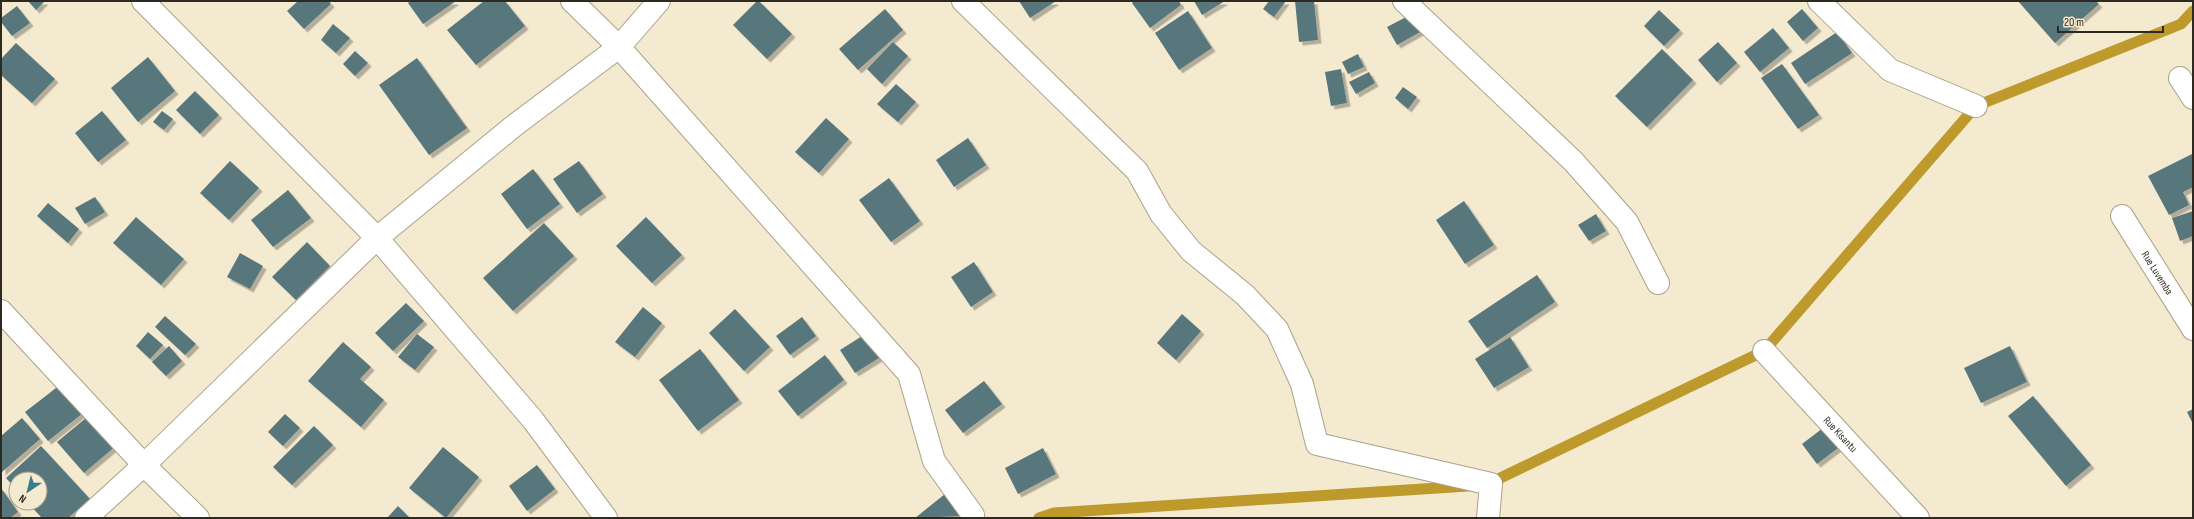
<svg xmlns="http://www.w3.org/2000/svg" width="2194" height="519" font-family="'Sofia Sans Condensed',sans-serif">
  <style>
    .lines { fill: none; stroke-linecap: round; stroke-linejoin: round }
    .stream { stroke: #be992c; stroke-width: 11 }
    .building { fill: #59777d; filter: url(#shadow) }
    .minor-casing { stroke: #aaa188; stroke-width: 24 }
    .minor { stroke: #fff; stroke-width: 22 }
    .labels { text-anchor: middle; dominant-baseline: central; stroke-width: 4; stroke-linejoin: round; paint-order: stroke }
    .street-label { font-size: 11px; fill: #2e2a21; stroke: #f4ead0 }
  </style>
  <defs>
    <filter id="shadow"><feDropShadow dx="3.5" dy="3.5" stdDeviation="0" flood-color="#0004"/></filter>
  </defs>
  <rect width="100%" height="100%" fill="#f4ead0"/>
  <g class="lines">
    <path class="stream" d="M1488 484 1764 351 1976 106 2181 24 2193 11
      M1039 518 1054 513 1468 486"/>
  </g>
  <path class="building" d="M28 1H45L36 10Z
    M298 1H329L331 4 304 29 287 11Z
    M410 1H456L423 24 408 3Z
    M484 1H505L525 26 476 65 447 30Z
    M757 1H759L792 34 767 59 733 25Z
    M1019 1H1056L1030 18Z
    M1134 1H1179L1181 5 1150 28 1132 3Z
    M1194 1H1225L1202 15Z
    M1269 1H1286L1274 17 1263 9Z
    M1295 1H1314L1318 40 1299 42Z
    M2018 1H2096L2099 4 2055 43Z
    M17 6 30 23 12 36 1 22V18Z
    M885 9 903 30 858 70 839 49Z
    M1802 9 1818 28 1803 41 1787 22Z
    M1659 10 1680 30 1664 46 1644 26Z
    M1188 11 1212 48 1179 70 1155 33Z
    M1412 14 1422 31 1397 45 1387 27Z
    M333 24 350 38 336 53 321 40Z
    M1773 28 1789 48 1760 72 1744 52Z
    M1837 32 1852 53 1805 84 1791 63Z
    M893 42 908 56 882 84 867 69Z
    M1718 42 1737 63 1717 82 1698 60Z
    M16 43 55 79 32 103 1 75V59Z
    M1662 49 1693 80 1647 127 1615 96Z
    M355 51 368 63 355 76 343 64Z
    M1358 54 1364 67 1348 74 1342 62Z
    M148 57 175 91 138 122 111 88Z
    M417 58 467 128 429 155 379 85Z
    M1782 64 1819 115 1798 129 1761 78Z
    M1341 69 1347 103 1331 106 1325 72Z
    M1369 72 1375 83 1356 94 1349 82Z
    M896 84 916 102 898 122 877 104Z
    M1403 87 1417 97 1408 109 1395 98Z
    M195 91 219 115 200 134 176 110Z
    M102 111 126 140 98 162 75 133Z
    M162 111 173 119 164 130 153 122Z
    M826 118 849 139 819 173 795 152Z
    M968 138 986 165 954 187 936 160Z
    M2192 154 2193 187 2183 192 2189 205 2169 215 2148 176Z
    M230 161 259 188 229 220 200 193Z
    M579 161 603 194 577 213 553 179Z
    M533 169 560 204 527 229 501 194Z
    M889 178 920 221 891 242 859 200Z
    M288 190 311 218 273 247 251 220Z
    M95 197 105 212 85 224 75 208Z
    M1464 201 1494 245 1465 264 1436 220Z
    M48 203 79 229 68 243 37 216Z
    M2193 211V236L2180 241 2172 218Z
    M1596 214 1606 231 1589 241 1578 225Z
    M136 217 184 259 161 285 113 243Z
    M646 217 682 255 652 283 616 246Z
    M544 223 574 256 513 311 483 278Z
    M307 242 330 266 296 300 272 277Z
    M240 253 263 266 250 289 227 277Z
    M974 262 993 292 971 307 951 277Z
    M1537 275 1555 302 1487 348 1468 321Z
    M406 303 424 321 393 351 375 333Z
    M643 307 662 323 635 357 615 342Z
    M735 309 770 347 744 371 709 333Z
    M1182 314 1201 331 1176 360 1157 343Z
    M165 316 196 344 185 355 155 327Z
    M802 317 816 336 790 355 776 336Z
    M148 332 163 345 150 359 136 346Z
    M867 333 882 356 855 373 840 350Z
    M417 334 434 347 415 370 398 357Z
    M1510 337 1529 367 1494 388 1475 359Z
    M343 342 371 367 360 379 384 400 361 427 308 381Z
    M169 346 182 361 166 376 152 362Z
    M2010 346 2027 382 1981 403 1964 368Z
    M700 349 739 400 698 431 659 380Z
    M825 355 844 380 798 416 778 391Z
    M65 381 88 409 48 441 25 412Z
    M984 381 1002 404 963 433 945 410Z
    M2033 396 2091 465 2066 486 2008 416Z
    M98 408 124 439 84 473 57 442Z
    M2193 409V424L2187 412Z
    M285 414 300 428 283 446 268 432Z
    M22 418 40 439 2 472 1 436Z
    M314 426 333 445 292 485 273 467Z
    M1823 428 1838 448 1817 464 1802 444Z
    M41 446 90 499 68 518H42L28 503H40V479H16V489L6 478Z
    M443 447 479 477 446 518 409 488Z
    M1043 448 1056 474 1018 494 1005 468Z
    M537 465 555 489 527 511 509 486Z
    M1 488 18 512 10 518H1Z
    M945 494 962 516 915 518Z
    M398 506 410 518H387Z"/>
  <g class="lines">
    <defs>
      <g id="minor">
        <path d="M143 1 377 238 533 420 606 518"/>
        <path d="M572 1 619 47 909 374 934 461 973 515"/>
        <path d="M963 1 1137 171 1161 214 1191 251 1245 295 1277 329 1302 384 1317 444 1491 484 1488 518"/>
        <path d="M1404 1 1573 161 1627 222 1658 283"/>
        <path d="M1819 1 1890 70 1976 106"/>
        <path d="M2180 78 2193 98"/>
        <path id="s1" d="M2122 216 2193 329"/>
        <path d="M1 311 144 465 198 518"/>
        <path id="s2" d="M1764 351 1918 518"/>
        <path d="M86 518 144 465 377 238 515 125 619 47 659 1"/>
      </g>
    </defs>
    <use href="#minor" class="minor-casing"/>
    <use href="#minor" class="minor"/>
  </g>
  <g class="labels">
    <g class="street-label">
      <text stroke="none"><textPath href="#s1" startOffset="67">Rue Luvemba</textPath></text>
      <text stroke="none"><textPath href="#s2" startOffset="113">Rue Kisantu</textPath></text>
    </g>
  </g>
  <rect width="2194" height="519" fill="none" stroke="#2e2a21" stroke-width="4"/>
  <g transform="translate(28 491) rotate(215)"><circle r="19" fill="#f4ead0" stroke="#a59d8a"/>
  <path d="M0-3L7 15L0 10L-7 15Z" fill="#387e8a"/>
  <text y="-6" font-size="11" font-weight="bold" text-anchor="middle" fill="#2e2a21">N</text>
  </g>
  <path d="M2058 26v6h105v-6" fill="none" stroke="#2e2a21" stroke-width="2"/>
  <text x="2064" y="26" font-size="12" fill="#2e2a21" stroke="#f4ead0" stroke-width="3" paint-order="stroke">20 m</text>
</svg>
